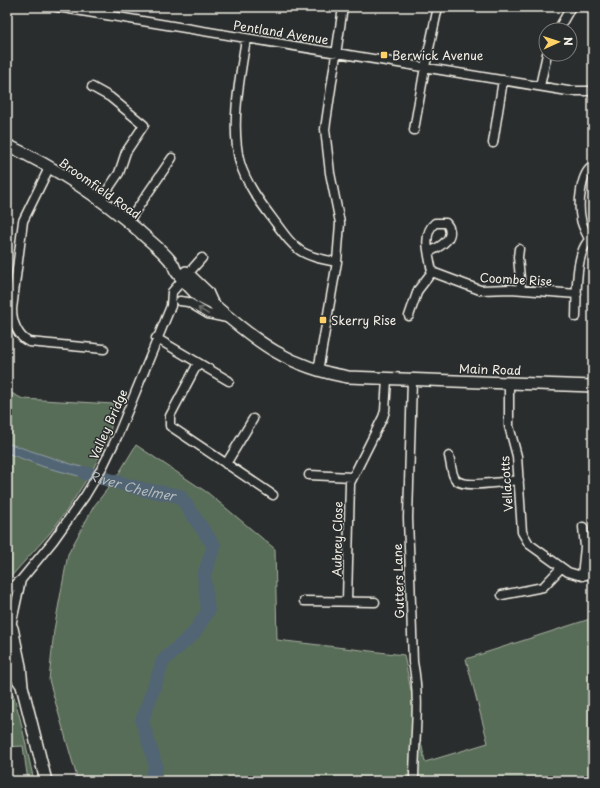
<svg xmlns="http://www.w3.org/2000/svg" width="600" height="788" font-family="'Playpen Sans',sans-serif">
  <style>
    .green { fill: #596d58; stroke: #a6afa0 }
    .water { fill: #516574; stroke: #929da2 }
    .lines { fill: none; stroke-linecap: round; stroke-linejoin: round }
    .river { stroke: #516574; stroke-width: 14 }
    .minor-casing { stroke: #f4f1e8; stroke-width: 11 }
    .major-casing { stroke: #f4f1e8; stroke-width: 14 }
    .minor { stroke: #2a2d2e; stroke-width: 8 }
    .major { stroke: #2a2d2e; stroke-width: 11 }
    .oneway { stroke: #71726f }
    .poi-dot { fill: #ffd166; stroke: #2a2d2e; stroke-width: 1.5 }
    .labels { text-anchor: middle; dominant-baseline: central; stroke-width: 3; stroke-linejoin: round; paint-order: stroke }
    .street-label { font-size: 12px; fill: #f4f1e8; stroke: #2a2d2e }
    .poi-label { font-size: 12px; fill: #f4f1e8; stroke: #2a2d2e; text-anchor: start }
    .water-label { font-size: 13px; font-style: italic; fill: #b3b9ba; stroke: #2a2d2e }
  </style>
  <rect width="100%" height="100%" fill="#2a2d2e"/>
  <filter id="ink" filterUnits="userSpaceOnUse"><feTurbulence type="fractalNoise" baseFrequency=".025" numOctaves="2"/><feDisplacementMap in="SourceGraphic" scale="8" xChannelSelector="R" yChannelSelector="G"/><feConvolveMatrix kernelMatrix="1 2 1 2 8 2 1 2 1" color-interpolation-filters="sRGB"/></filter>
  <g filter="url(#ink)">
    <path class="green" d="M7 391 23 399 114 404 110 434 92 471 67 510 50 533 7 581Z
      M136 445 208 493 275 549 277 640 404 655 425 762 488 743 466 659 593 618V781H78L49 680 54 630 68 554 94 506 116 478Z
      M7 685 13 694 20 718 34 781H28L23 746 7 747Z"/>
    <path class="water" d="M7 443 71 464 106 474 102 482 44 467 7 453Z"/>
    <g class="lines">
      <path class="river" id="s1" d="M85 473 141 489 180 496 214 546 204 575 208 611 194 633 163 661 142 721 156 766 150 781"/>
      <defs>
        <path id="minor" d="M57 7 568 91H593
          M558 30 571 7
          M246 39C240 77 230 125 240 163 246 183 260 202 272 218 295 249 298 256 337 262
          M540 86 547 54
          M92 87 110 97 144 125 126 152 119 173 100 201
          M414 130 425 67 438 7
          M493 143 503 80
          M49 168 23 221 12 309C12 322 18 337 29 342L104 349
          M128 222 172 158
          M589 239C586 232 582 226 581 219 578 206 580 173 593 166
          M519 249 518 257 521 289
          M429 252C440 247 458 237 446 223H435C421 234 430 258 432 272
          M180 301 188 302 208 314 227 318
          M409 316 418 290 432 272 480 290 511 289 577 294
          M576 317C577 297 574 247 593 237
          M156 338 229 381
          M198 363 170 416V426L273 495
          M318 371 337 262 340 223 330 173 325 129 343 7
          M412 380 408 518 413 662C421 702 414 740 414 781
          M509 383V426L517 456 522 532 529 544 568 572 578 575H593
          M449 456C451 463 451 475 456 480 465 489 506 481 519 480
          M226 464 253 419
          M309 475 352 477
          M582 576 585 547 583 527
          M7 591 21 580 53 541 85 496 103 466 117 437 171 306 172 292 202 258
          M502 595 543 587 561 568
          M304 601 375 602
          M347 601 350 483 383 417 385 411 387 379
          M11 626 21 580"/>
        <path id="major" d="M7 145C54 167 100 197 139 231 148 240 165 252 172 263 174 265 174 268 176 271 182 280 191 288 198 296 203 300 209 301 214 305 258 343 289 367 348 377L593 386
          M186 272 207 292 212 303
          M7 617 11 626 10 635
          M12 628 20 666 22 686 46 781
          M7 664 21 684"/>
      </defs>
      <use href="#minor" class="minor-casing"/>
      <use href="#major" class="major-casing"/>
      <use href="#minor" class="minor"/>
      <use href="#major" class="major"/>
    </g>
    <defs><path id="oneway-shaft" d="M-6 0H5M1.5-3L5.5 0L1.5 3" fill="none" stroke-width="1.6" stroke-linecap="round" stroke-linejoin="round"/></defs>
    <use class="oneway" href="#oneway-shaft" transform="translate(203 311) rotate(-149)"/>
  </g>
  <g class="poi-dot">
    <rect x="380" y="51" width="8" height="8" rx="2"/>
    <rect x="319" y="316" width="8" height="8" rx="2"/>
  </g>
  <g class="labels">
    <g class="street-label">
      <text transform="translate(281 32) rotate(9)">Pentland Avenue</text>
      <text transform="translate(100 188) rotate(35)">Broomfield Road</text>
      <text transform="translate(516 279) rotate(3)">Coombe Rise</text>
      <text transform="translate(490 369) rotate(2)">Main Road</text>
      <text transform="translate(108 424) rotate(-66)">Valley Bridge</text>
      <text transform="translate(506 484) rotate(-94)">Vellacotts</text>
      <text transform="translate(337 539) rotate(-89)">Aubrey Close</text>
      <text transform="translate(398 581) rotate(-92)">Gutters Lane</text>
    </g>
    <g class="poi-label">
      <text x="392" y="55">Berwick Avenue</text>
      <text x="331" y="320">Skerry Rise</text>
    </g>
    <g class="water-label">
      <text stroke="none"><textPath href="#s1" startOffset="49">River Chelmer</textPath></text>
    </g>
  </g>
  <rect width="600" height="788" fill="none" stroke="#2a2d2e" stroke-width="24"/>
  <rect x="12" y="12" width="576" height="764" fill="none" stroke="#f4f1e8" stroke-width="1.5" filter="url(#ink)"/>
  <g transform="translate(558 42) rotate(87)"><circle r="19" fill="#2a2d2e" stroke="#7b7b78"/>
  <path d="M0-3L7 15L0 10L-7 15Z" fill="#ffd166"/>
  <text y="-6" font-size="11" font-weight="bold" text-anchor="middle" fill="#f4f1e8">N</text>
  </g>
</svg>
